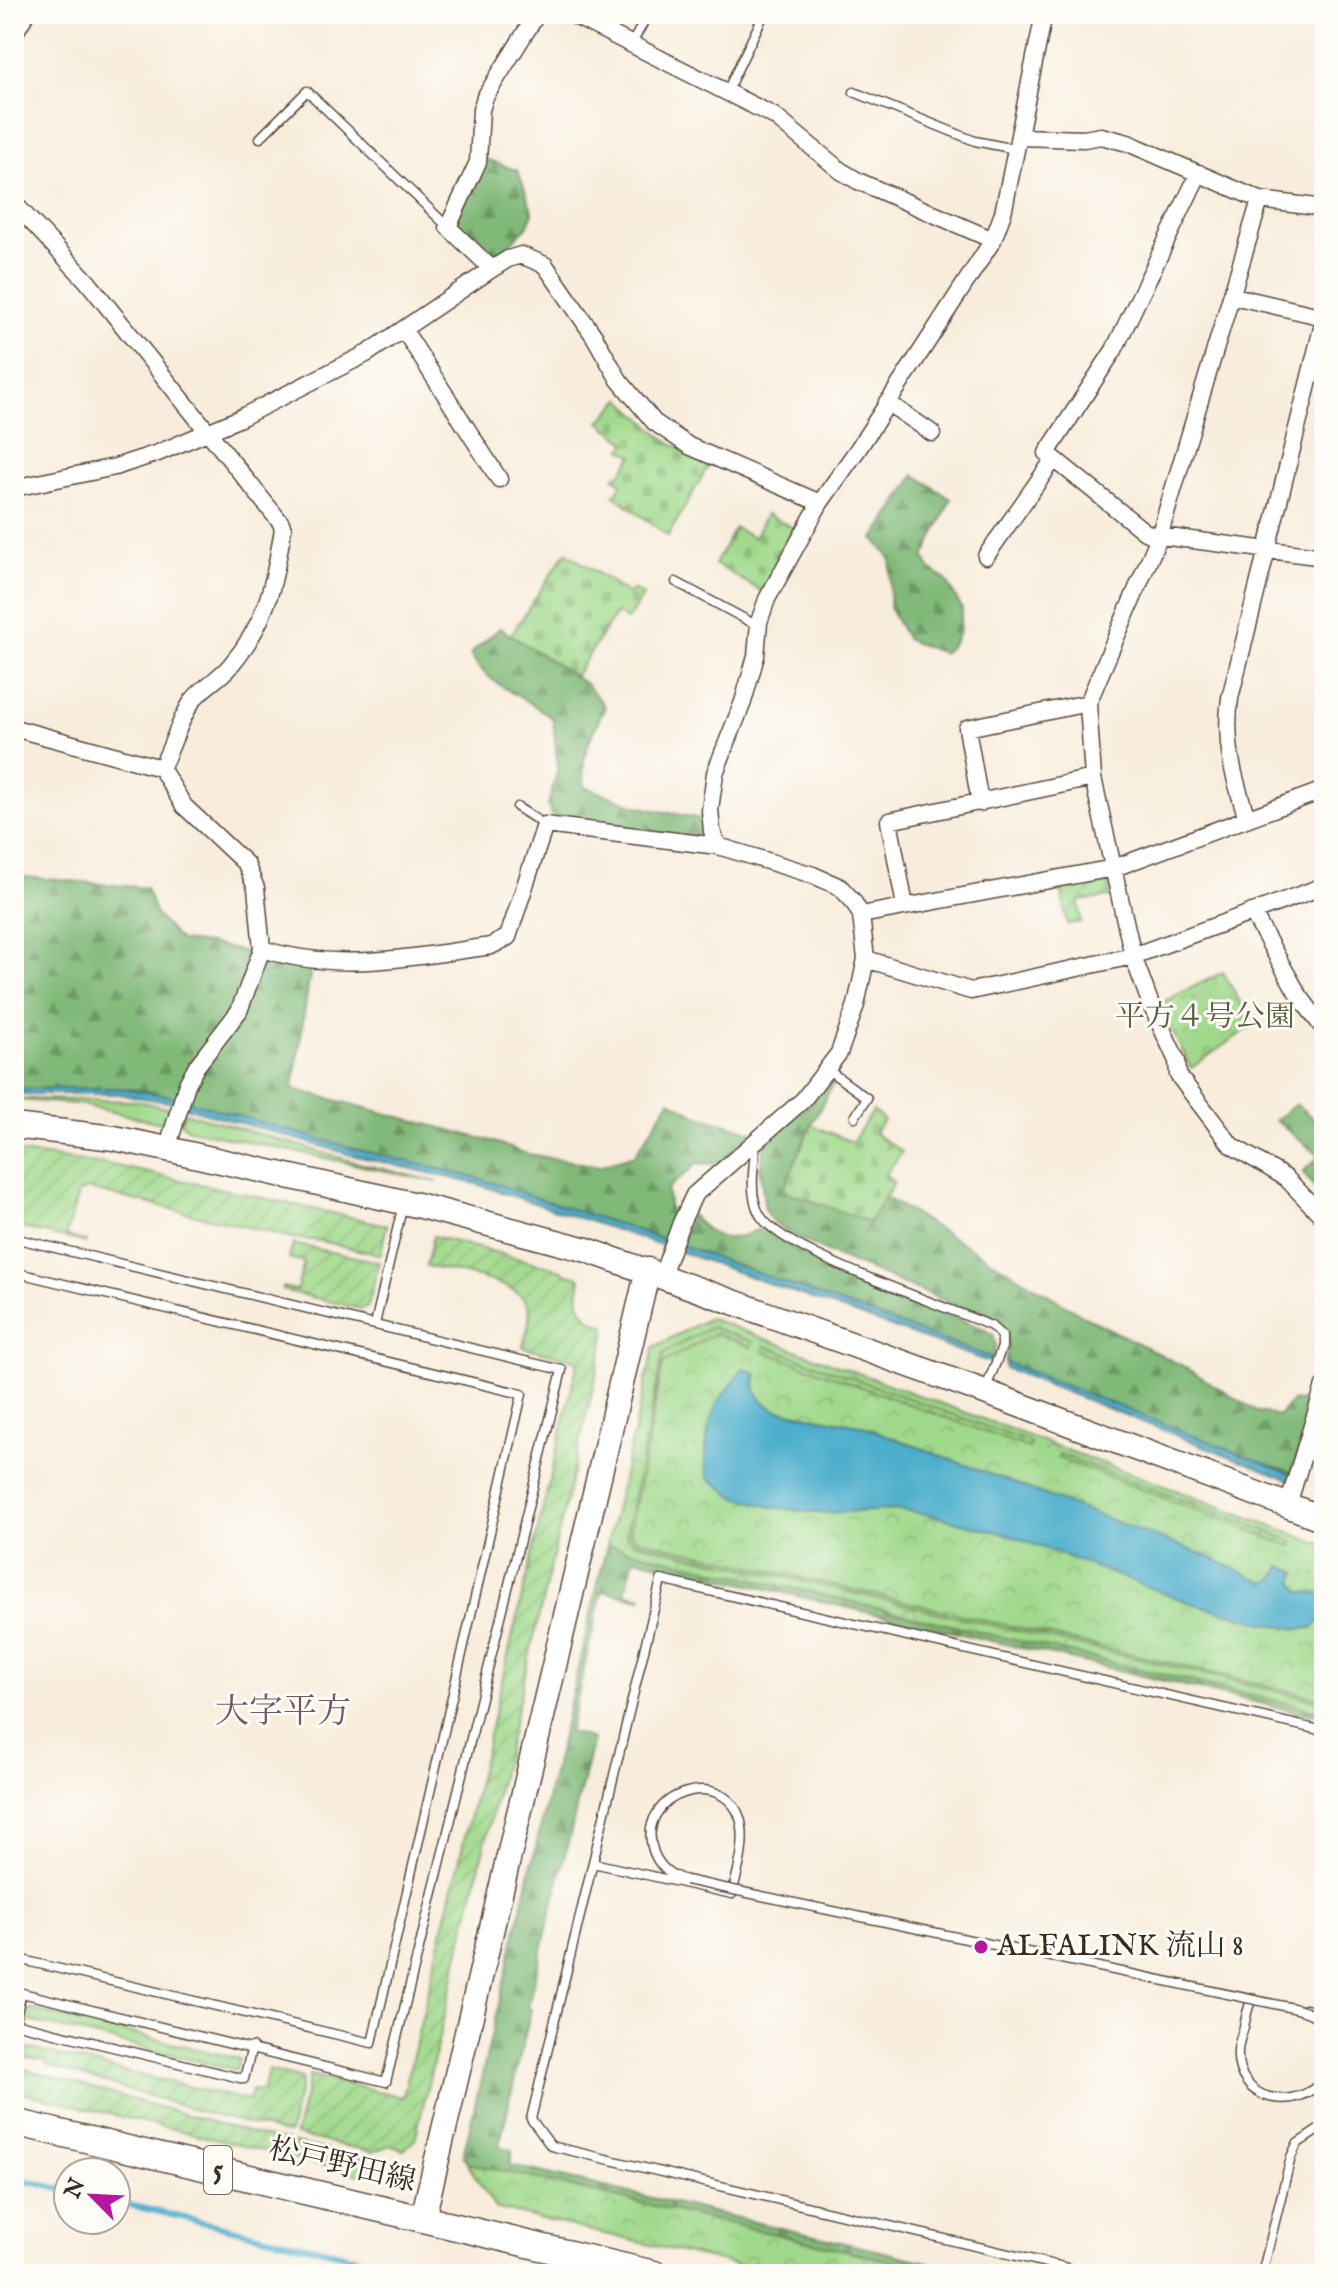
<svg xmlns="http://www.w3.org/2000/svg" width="1338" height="2288" font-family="'IM FELL English','Noto Serif JP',serif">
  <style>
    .grass { fill: #a0d98c; stroke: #6e8255; stroke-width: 2 }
    .forest { fill: url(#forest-firs); stroke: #5e724b; stroke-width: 2 }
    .cemetery { fill: url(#cemetery-stones); stroke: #6e8255; stroke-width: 2 }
    .park { fill: url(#park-crowns); stroke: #6e8255; stroke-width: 2 }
    .garden { fill: url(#garden-furrows); stroke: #6e8255; stroke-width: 2 }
    .water { fill: #4dafcc; stroke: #446c75; stroke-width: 2 }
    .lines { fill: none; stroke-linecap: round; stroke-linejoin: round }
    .stream { stroke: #4dafcc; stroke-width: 6 }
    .lane-casing { stroke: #57473a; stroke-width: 11 }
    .street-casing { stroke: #57473a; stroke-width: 19 }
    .secondary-casing { stroke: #57473a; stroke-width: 27 }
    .primary-casing { stroke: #57473a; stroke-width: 29 }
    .lane { stroke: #fff; stroke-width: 8 }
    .street { stroke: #fff; stroke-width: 16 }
    .secondary { stroke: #fff; stroke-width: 24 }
    .primary { stroke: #fff; stroke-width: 26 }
    .lane-bridge-casing { stroke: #57473a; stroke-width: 11; stroke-linecap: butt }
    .lane-bridge { stroke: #fff; stroke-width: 8 }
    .poi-dot { fill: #b5179e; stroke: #fdfcf7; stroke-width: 3 }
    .labels { text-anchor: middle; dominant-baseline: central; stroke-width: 6; stroke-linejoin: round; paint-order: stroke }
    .shield { fill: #fdfcf7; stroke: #75695f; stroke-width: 2 }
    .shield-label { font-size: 28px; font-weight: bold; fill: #3b2a1e }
    .park-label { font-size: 30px; fill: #595f3f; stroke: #fdfcf7 }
    .poi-label { font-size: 30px; fill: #3b2a1e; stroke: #fdfcf7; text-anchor: start }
    .street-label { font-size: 30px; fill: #3b2a1e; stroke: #fdfcf7 }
    .quarter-label { font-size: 34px; fill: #765764; stroke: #fdfcf7 }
  </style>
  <defs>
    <pattern id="forest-firs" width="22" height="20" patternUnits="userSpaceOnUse" patternTransform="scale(2)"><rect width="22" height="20" fill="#80b978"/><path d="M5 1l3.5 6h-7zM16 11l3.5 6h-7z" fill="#6a9762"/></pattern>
    <pattern id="cemetery-stones" width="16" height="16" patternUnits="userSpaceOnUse" patternTransform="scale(2)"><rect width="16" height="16" fill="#a0d98c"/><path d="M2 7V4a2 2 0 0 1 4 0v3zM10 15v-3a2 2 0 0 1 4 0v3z" fill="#8bba78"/></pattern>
    <pattern id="park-crowns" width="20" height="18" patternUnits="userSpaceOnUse" patternTransform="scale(2)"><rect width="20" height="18" fill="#a0d98c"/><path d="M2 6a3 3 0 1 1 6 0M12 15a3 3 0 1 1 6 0" fill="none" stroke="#8bba78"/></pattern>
    <pattern id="garden-furrows" width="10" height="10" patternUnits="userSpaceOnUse" patternTransform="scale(2)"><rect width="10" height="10" fill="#a0d98c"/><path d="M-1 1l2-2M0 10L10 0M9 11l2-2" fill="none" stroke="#8bba78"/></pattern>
  </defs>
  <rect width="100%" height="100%" fill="#fdfcf7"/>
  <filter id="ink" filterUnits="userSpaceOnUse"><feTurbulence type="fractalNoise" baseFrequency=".0125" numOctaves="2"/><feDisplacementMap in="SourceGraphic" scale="16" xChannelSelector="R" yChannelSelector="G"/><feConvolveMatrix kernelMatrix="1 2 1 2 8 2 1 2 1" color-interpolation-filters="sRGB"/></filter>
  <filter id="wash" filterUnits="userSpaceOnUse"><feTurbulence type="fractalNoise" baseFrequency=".006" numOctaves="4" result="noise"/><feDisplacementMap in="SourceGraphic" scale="32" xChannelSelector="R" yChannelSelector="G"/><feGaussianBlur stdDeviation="1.8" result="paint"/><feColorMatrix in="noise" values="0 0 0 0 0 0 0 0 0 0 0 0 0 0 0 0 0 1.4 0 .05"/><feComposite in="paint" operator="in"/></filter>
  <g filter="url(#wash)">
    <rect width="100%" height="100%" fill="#f8eddc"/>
    <path class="grass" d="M30 1099 137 1101 172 1109 167 1121 161 1123 78 1104 14 1100Z
      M184 1112 355 1162 437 1182 189 1129 181 1123Z
      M29 2009 239 2059 236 2070 26 2020Z"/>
    <path class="forest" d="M483 158 518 171 533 213 527 227 492 260 454 226Z
      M915 475 951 499 924 557 930 569 946 580 962 609 959 632 953 644 943 653 907 640 889 607 891 559 874 539Z
      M500 628 586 684 605 707C591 736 579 755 585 787L640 807 702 819 701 832 694 836H677L551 815 548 806 558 768 553 719C526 696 488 687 470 654Z
      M14 876 146 888 156 915 180 941 210 944 311 966 293 1089 491 1141 527 1154 599 1166 635 1155 670 1100 696 1115 753 1132 718 1164 698 1163 667 1189 670 1212 669 1241 477 1178 354 1149 154 1092 119 1088 14 1089Z
      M829 1079 834 1082 811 1125 783 1190 869 1222 885 1197 1084 1316 1183 1366 1258 1412 1279 1416 1292 1401H1313L1292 1472 1250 1459 1005 1362 1008 1348 1007 1336 1001 1326 977 1314 831 1254 786 1231 772 1221 765 1211 760 1169 764 1146 809 1105Z
      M1296 1104 1324 1128V1182L1315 1189 1303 1172 1320 1156 1275 1120Z
      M691 1215C718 1243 728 1243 762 1228 826 1274 906 1298 979 1327L993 1334 996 1346 992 1358 680 1245Z
      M607 1545 1324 1712V1718L634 1558 625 1593 642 1597 641 1599 602 1591 569 1732 593 1739 528 2007 531 2009 499 2146 513 2150 510 2165 978 2274H947L467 2163 463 2156Z"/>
    <path class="cemetery" d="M621 399 668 442 710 463 668 536 614 495 622 484 614 477 622 472 633 456 622 449 627 443 600 422Z
      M766 514 795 529 763 592 715 564 735 528 754 538Z
      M566 552 629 594 633 589 643 596 627 620 616 613 575 676 511 635Z
      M873 1111 884 1120 874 1133 902 1152 885 1175 894 1183 869 1222 783 1190 811 1125 852 1142Z"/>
    <path class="park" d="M1223 972 1253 1025 1191 1068 1159 1004Z
      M709 1318 1324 1545V1712L607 1545 654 1347Z
      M467 2163 947 2274H774L495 2208Z"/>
    <path class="garden" d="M1099 880 1109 886 1111 897 1079 901 1081 922 1067 924 1061 888Z
      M14 1152 112 1165 387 1225 380 1255 320 1241 293 1238 88 1189 78 1193 66 1236 86 1241V1243L14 1226Z
      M433 1236 562 1270 564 1273 579 1277 581 1281C573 1303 584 1320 606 1326L604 1341 415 2139 404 2150 389 2145 373 2152 295 2135 310 2075 403 2097 578 1361 523 1347C525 1335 532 1321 529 1309 525 1281 451 1272 426 1266Z
      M293 1244 379 1262 368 1306 361 1309 282 1290V1287L297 1290 304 1262 289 1258Z
      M711 1327 753 1342 751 1347 716 1333 663 1363 630 1532 635 1539 1324 1699V1702L633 1542 626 1534 663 1354Z
      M765 1346 1031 1443 1029 1448 763 1351Z
      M1059 1454 1293 1541 1291 1546 1058 1458Z
      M14 2045 248 2101 251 2090 263 2092 268 2070 302 2079 289 2134 209 2114 59 2069 46 2064V2061L14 2056Z
      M14 2066 258 2135 368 2159 366 2173 359 2174 14 2091Z"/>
    <path class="water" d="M119 1088 176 1097 174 1103 119 1094H14V1089Z
      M188 1101 354 1149 477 1178 669 1241 667 1247 477 1184 352 1155 186 1107Z
      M680 1245 992 1358V1363L678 1251Z
      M1005 1362 1292 1474 1290 1480 1005 1368Z
      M743 1368 757 1374C750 1391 761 1402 776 1410L860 1425 1209 1557 1265 1583 1274 1579 1281 1566 1297 1573 1294 1582 1301 1592 1324 1593V1618L1312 1628 1301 1629 1264 1623 1185 1601 1009 1535 922 1513 897 1510 818 1513 771 1507 733 1496 709 1478C701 1460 709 1415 720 1399 728 1388 737 1380 743 1368Z"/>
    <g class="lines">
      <path class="stream" d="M14 2178 68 2191
        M116 2202 427 2274"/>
    </g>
  </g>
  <g filter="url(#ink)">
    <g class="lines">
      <defs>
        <path id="lane" d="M631 45 648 14
          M727 91 764 14
          M854 92 975 141 1015 149
          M260 138 307 91 448 227
          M676 582 758 626
          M517 807 545 825
          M828 1070 867 1098 855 1117
          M756 1142C754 1163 748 1195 760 1215 782 1253 945 1305 991 1326L1002 1336V1347L986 1388
          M14 1238 562 1370 386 2082 14 1991
          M14 1272 522 1394 372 2043 14 1958
          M375 1324 403 1204
          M593 1863 732 1894C737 1873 745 1850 742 1827 732 1762 631 1791 654 1853 660 1868 671 1876 686 1880
          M1253 1998C1248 2004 1246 2017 1244 2027 1242 2034 1238 2043 1238 2051 1235 2101 1295 2114 1324 2079
          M1305 2009 1324 2013
          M14 2023 244 2079 252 2047
          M14 2023 22 1993
          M1093 2274 551 2146 531 2119 661 1580 1324 1731
          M1262 2274 1291 2157 1297 2144 1324 2126"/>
        <path id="street" d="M571 14 774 116 841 171 858 181 993 240
          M14 34 26 14
          M1019 137 1084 139 1101 136 1128 143 1260 200 1324 208
          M1199 173 1114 350 1047 453 1145 532 1153 535 1324 557
          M1260 200 1159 537 1088 703 1093 778 1133 956 1151 1005 1177 1061 1178 1075 1231 1145 1286 1178 1324 1218
          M14 203 87 281 281 523 283 529C273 586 268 621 230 666 219 679 203 687 193 700 179 720 173 746 161 768L184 806 246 864 256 888 262 949 239 1011 196 1067 187 1084 167 1149
          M492 269 448 227 478 162 481 110 485 97 537 14
          M1233 296 1324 317
          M404 330 499 479
          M887 402 932 433
          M14 488 115 467 158 453 238 419 368 353 492 269 508 259 521 255 545 265 594 336 619 380 654 422 689 446 820 503
          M986 556 1054 459
          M14 728 161 768
          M980 803 967 728 1088 703
          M1247 818C1233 775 1224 744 1230 698L1324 320
          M718 846 712 831 710 810 715 773 743 702 756 656 759 622 767 599 820 503 858 449 993 240 1003 213 1044 14
          M905 906 889 821 1093 778
          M1252 912 1298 994 1324 1029
          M861 915 1114 868 1324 790
          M262 949C338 973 415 957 491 946L508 937 545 825 718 846 738 852 813 875 840 887 853 901 861 915 866 959 856 1005 839 1053 803 1100 694 1195 681 1223 662 1275
          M866 959 971 991 1133 956 1324 886
          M1288 1505 1324 1386"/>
        <path id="secondary" d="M14 1126 114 1138 167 1149 421 1206 587 1250 985 1392 1324 1519
          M423 2218 648 1270"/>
        <path id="primary" d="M14 2122 654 2274"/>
      </defs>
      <use href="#lane" class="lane-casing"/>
      <use href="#street" class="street-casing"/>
      <use href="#secondary" class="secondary-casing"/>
      <use href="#primary" class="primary-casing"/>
      <use href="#lane" class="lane"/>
      <use href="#street" class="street"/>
      <use href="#secondary" class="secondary"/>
      <use href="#primary" class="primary"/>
      <defs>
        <path id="lane-bridge" d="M686 1880 1293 2008C1305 2011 1317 2014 1324 2025"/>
      </defs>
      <use href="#lane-bridge" class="lane-bridge-casing"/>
      <use href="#lane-bridge" class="lane-bridge"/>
    </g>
  </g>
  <circle class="poi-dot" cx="981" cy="1947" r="8"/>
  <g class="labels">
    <rect class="shield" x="204" y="2146" width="28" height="48" rx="6"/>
    <g class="shield-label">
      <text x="218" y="2170">5</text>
    </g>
    <g class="park-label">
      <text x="1205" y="1018">平方４号公園</text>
    </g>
    <g class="poi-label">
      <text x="997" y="1947">ALFALINK 流山 8</text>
    </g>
    <g class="street-label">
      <text transform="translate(342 2166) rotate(13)">松戸野田線</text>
    </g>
    <g class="quarter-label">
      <text x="283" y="1712">大字平方</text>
    </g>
  </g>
  <rect width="1338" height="2288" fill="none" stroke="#fdfcf7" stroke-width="48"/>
  <g transform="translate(92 2196) rotate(294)"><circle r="38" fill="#fdfcf7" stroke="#afa8a0" stroke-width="2"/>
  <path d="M0-6L14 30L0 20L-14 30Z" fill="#b5179e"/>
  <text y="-12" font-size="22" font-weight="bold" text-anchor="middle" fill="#3b2a1e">N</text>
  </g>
</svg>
